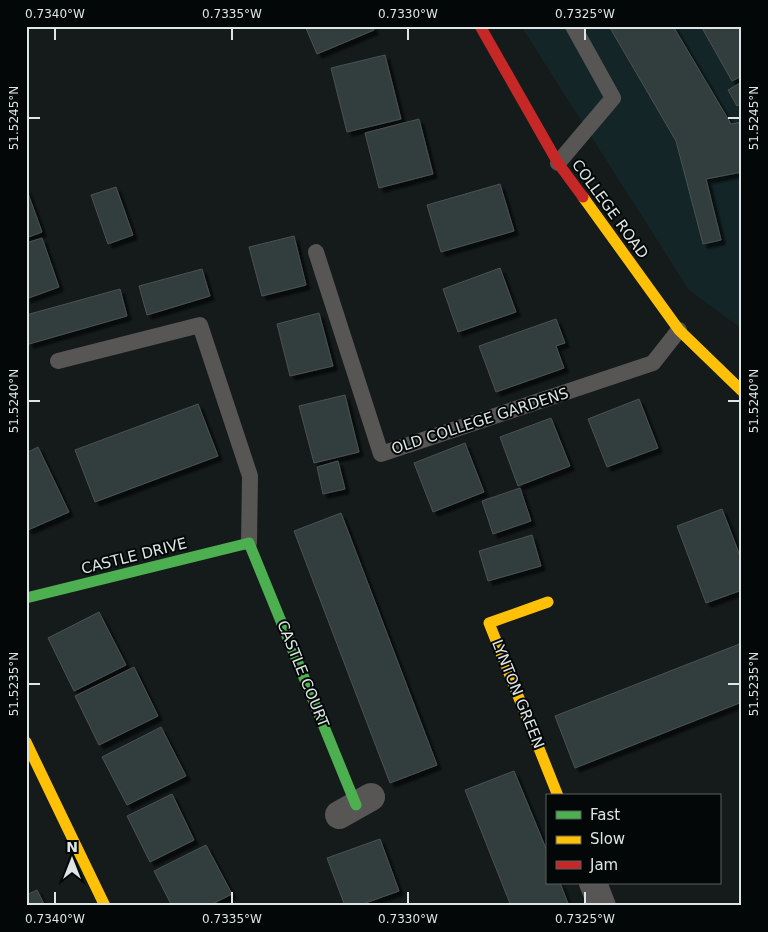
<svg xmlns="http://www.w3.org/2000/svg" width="768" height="932" font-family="'DejaVu Sans',sans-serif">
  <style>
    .built { fill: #132527 }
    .building { fill: #333d3d; stroke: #4c5151; filter: url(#shadow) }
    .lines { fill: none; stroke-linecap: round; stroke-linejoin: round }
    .lane { stroke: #585654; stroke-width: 16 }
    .street { stroke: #585654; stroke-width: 28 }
    .fast { stroke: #4caf50; stroke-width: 11 }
    .slow { stroke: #ffc107; stroke-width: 11 }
    .jam { stroke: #c62828; stroke-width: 11 }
    .ticks { fill: none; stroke: #dde5e5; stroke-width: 2 }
    .labels { text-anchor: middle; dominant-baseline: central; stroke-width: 4; stroke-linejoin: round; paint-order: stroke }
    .street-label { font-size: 15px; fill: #dde5e5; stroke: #030707 }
    .neatline { fill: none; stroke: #dde5e5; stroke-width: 2 }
    .ticks-label { font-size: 12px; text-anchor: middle; fill: #dde5e5 }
  </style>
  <defs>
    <filter id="shadow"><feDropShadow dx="4.5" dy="4.5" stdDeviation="1" flood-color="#0009"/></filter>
  </defs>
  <rect width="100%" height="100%" fill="#151b1b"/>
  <path class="built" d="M521 26H742V329L689 290Z"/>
  <path class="building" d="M305 26H372L374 30 317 54Z
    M609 26H673L731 124 742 122V172L706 179 721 240 703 244 676 141Z
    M701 26H742V76L732 81Z
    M385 55 401 119 347 132 331 68Z
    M742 82V103L737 106 728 90Z
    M419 119 433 174 379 188 365 133Z
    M500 184 514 231 441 252 427 205Z
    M116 187 133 235 108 244 91 195Z
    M26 188 42 232 26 238Z
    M294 236 306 285 262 296 249 247Z
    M42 238 59 287 26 299V243Z
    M500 268 516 312 458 332 443 289Z
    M202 269 210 296 147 315 139 286Z
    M120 289 127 316 29 344 26 335V315Z
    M319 313 333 366 290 376 277 324Z
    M556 319 565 343 556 346 564 368 496 392 479 346Z
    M345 395 359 452 314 463 299 406Z
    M639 399 658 448 607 467 588 419Z
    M198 404 218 456 95 502 75 450Z
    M551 418 570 466 518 486 500 437Z
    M465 443 484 492 433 512 414 463Z
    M38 447 69 512 28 530 26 526V453Z
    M338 461 345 489 323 494 317 467Z
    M520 488 531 521 493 534 482 501Z
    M722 509 742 561V590L706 603 677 526Z
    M341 513 437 765 390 783 294 531Z
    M532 535 541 566 488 581 479 551Z
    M99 612 126 665 74 691 48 638Z
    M742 643V702L575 768 555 716Z
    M134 667 158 716 99 745 75 696Z
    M161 727 186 776 127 805 102 757Z
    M514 771 547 851V883H560L569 906H511L465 790Z
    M172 794 194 840 150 862 127 816Z
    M380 839 399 891 357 906H345L327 858Z
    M206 845 232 894 208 906H172L154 871Z
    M37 890 45 906H26V895Z"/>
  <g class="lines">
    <path class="lane" d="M558 163 613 98 573 26
      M316 252 381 454 653 363 679 330
      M58 361 200 325 250 476 249 543"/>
    <path class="street" d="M339 815 371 797
      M593 883 602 906"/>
    <path class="fast" d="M26 598 249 543 356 805"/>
    <path class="slow" d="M583 197 679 330 742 391
      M548 602 489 623 558 796
      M26 742 105 906"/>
    <path class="jam" d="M480 26 558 163 583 197"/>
  </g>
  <path class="ticks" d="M55 28V40M232 28V40M408 28V40M585 28V40M28 118H40M728 118H740M28 401H40M728 401H740M28 684H40M728 684H740M55 892V904M232 892V904M408 892V904M585 892V904"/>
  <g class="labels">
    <g class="street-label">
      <text transform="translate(610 209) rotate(54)">COLLEGE ROAD</text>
      <text transform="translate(480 421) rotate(-18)">OLD COLLEGE GARDENS</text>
      <text transform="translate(134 556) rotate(-14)">CASTLE DRIVE</text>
      <text transform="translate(303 674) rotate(68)">CASTLE COURT</text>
      <text transform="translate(518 694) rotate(68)">LYNTON GREEN</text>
    </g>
  </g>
  <rect width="768" height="932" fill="none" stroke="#030707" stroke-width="55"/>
  <rect x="546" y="794" width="175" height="90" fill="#030707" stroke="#5a6060"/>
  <rect x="556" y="811" width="25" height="8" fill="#4caf50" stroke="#5a6060"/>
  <text x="590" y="820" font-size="15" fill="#dde5e5">Fast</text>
  <rect x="556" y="836" width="25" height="8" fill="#ffc107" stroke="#5a6060"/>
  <text x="590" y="844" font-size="15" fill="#dde5e5">Slow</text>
  <rect x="556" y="861" width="25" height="8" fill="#c62828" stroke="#5a6060"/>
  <text x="590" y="870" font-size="15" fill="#dde5e5">Jam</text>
  <g transform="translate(72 860)" stroke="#030707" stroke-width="4" paint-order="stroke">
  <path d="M0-4L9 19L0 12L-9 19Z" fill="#dde5e5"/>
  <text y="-8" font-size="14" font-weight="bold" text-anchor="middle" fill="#dde5e5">N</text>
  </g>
  <rect x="28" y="28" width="712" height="876" class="neatline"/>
  <g class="ticks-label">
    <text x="55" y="18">0.7340°W</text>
    <text x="232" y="18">0.7335°W</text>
    <text x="408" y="18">0.7330°W</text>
    <text x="585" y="18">0.7325°W</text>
    <text transform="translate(14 118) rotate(-90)" y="4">51.5245°N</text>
    <text transform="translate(754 118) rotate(-90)" y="4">51.5245°N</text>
    <text transform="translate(14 401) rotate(-90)" y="4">51.5240°N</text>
    <text transform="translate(754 401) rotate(-90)" y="4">51.5240°N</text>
    <text transform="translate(14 684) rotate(-90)" y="4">51.5235°N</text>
    <text transform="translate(754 684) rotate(-90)" y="4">51.5235°N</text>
    <text x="55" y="923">0.7340°W</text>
    <text x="232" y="923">0.7335°W</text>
    <text x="408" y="923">0.7330°W</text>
    <text x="585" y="923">0.7325°W</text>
  </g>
</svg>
